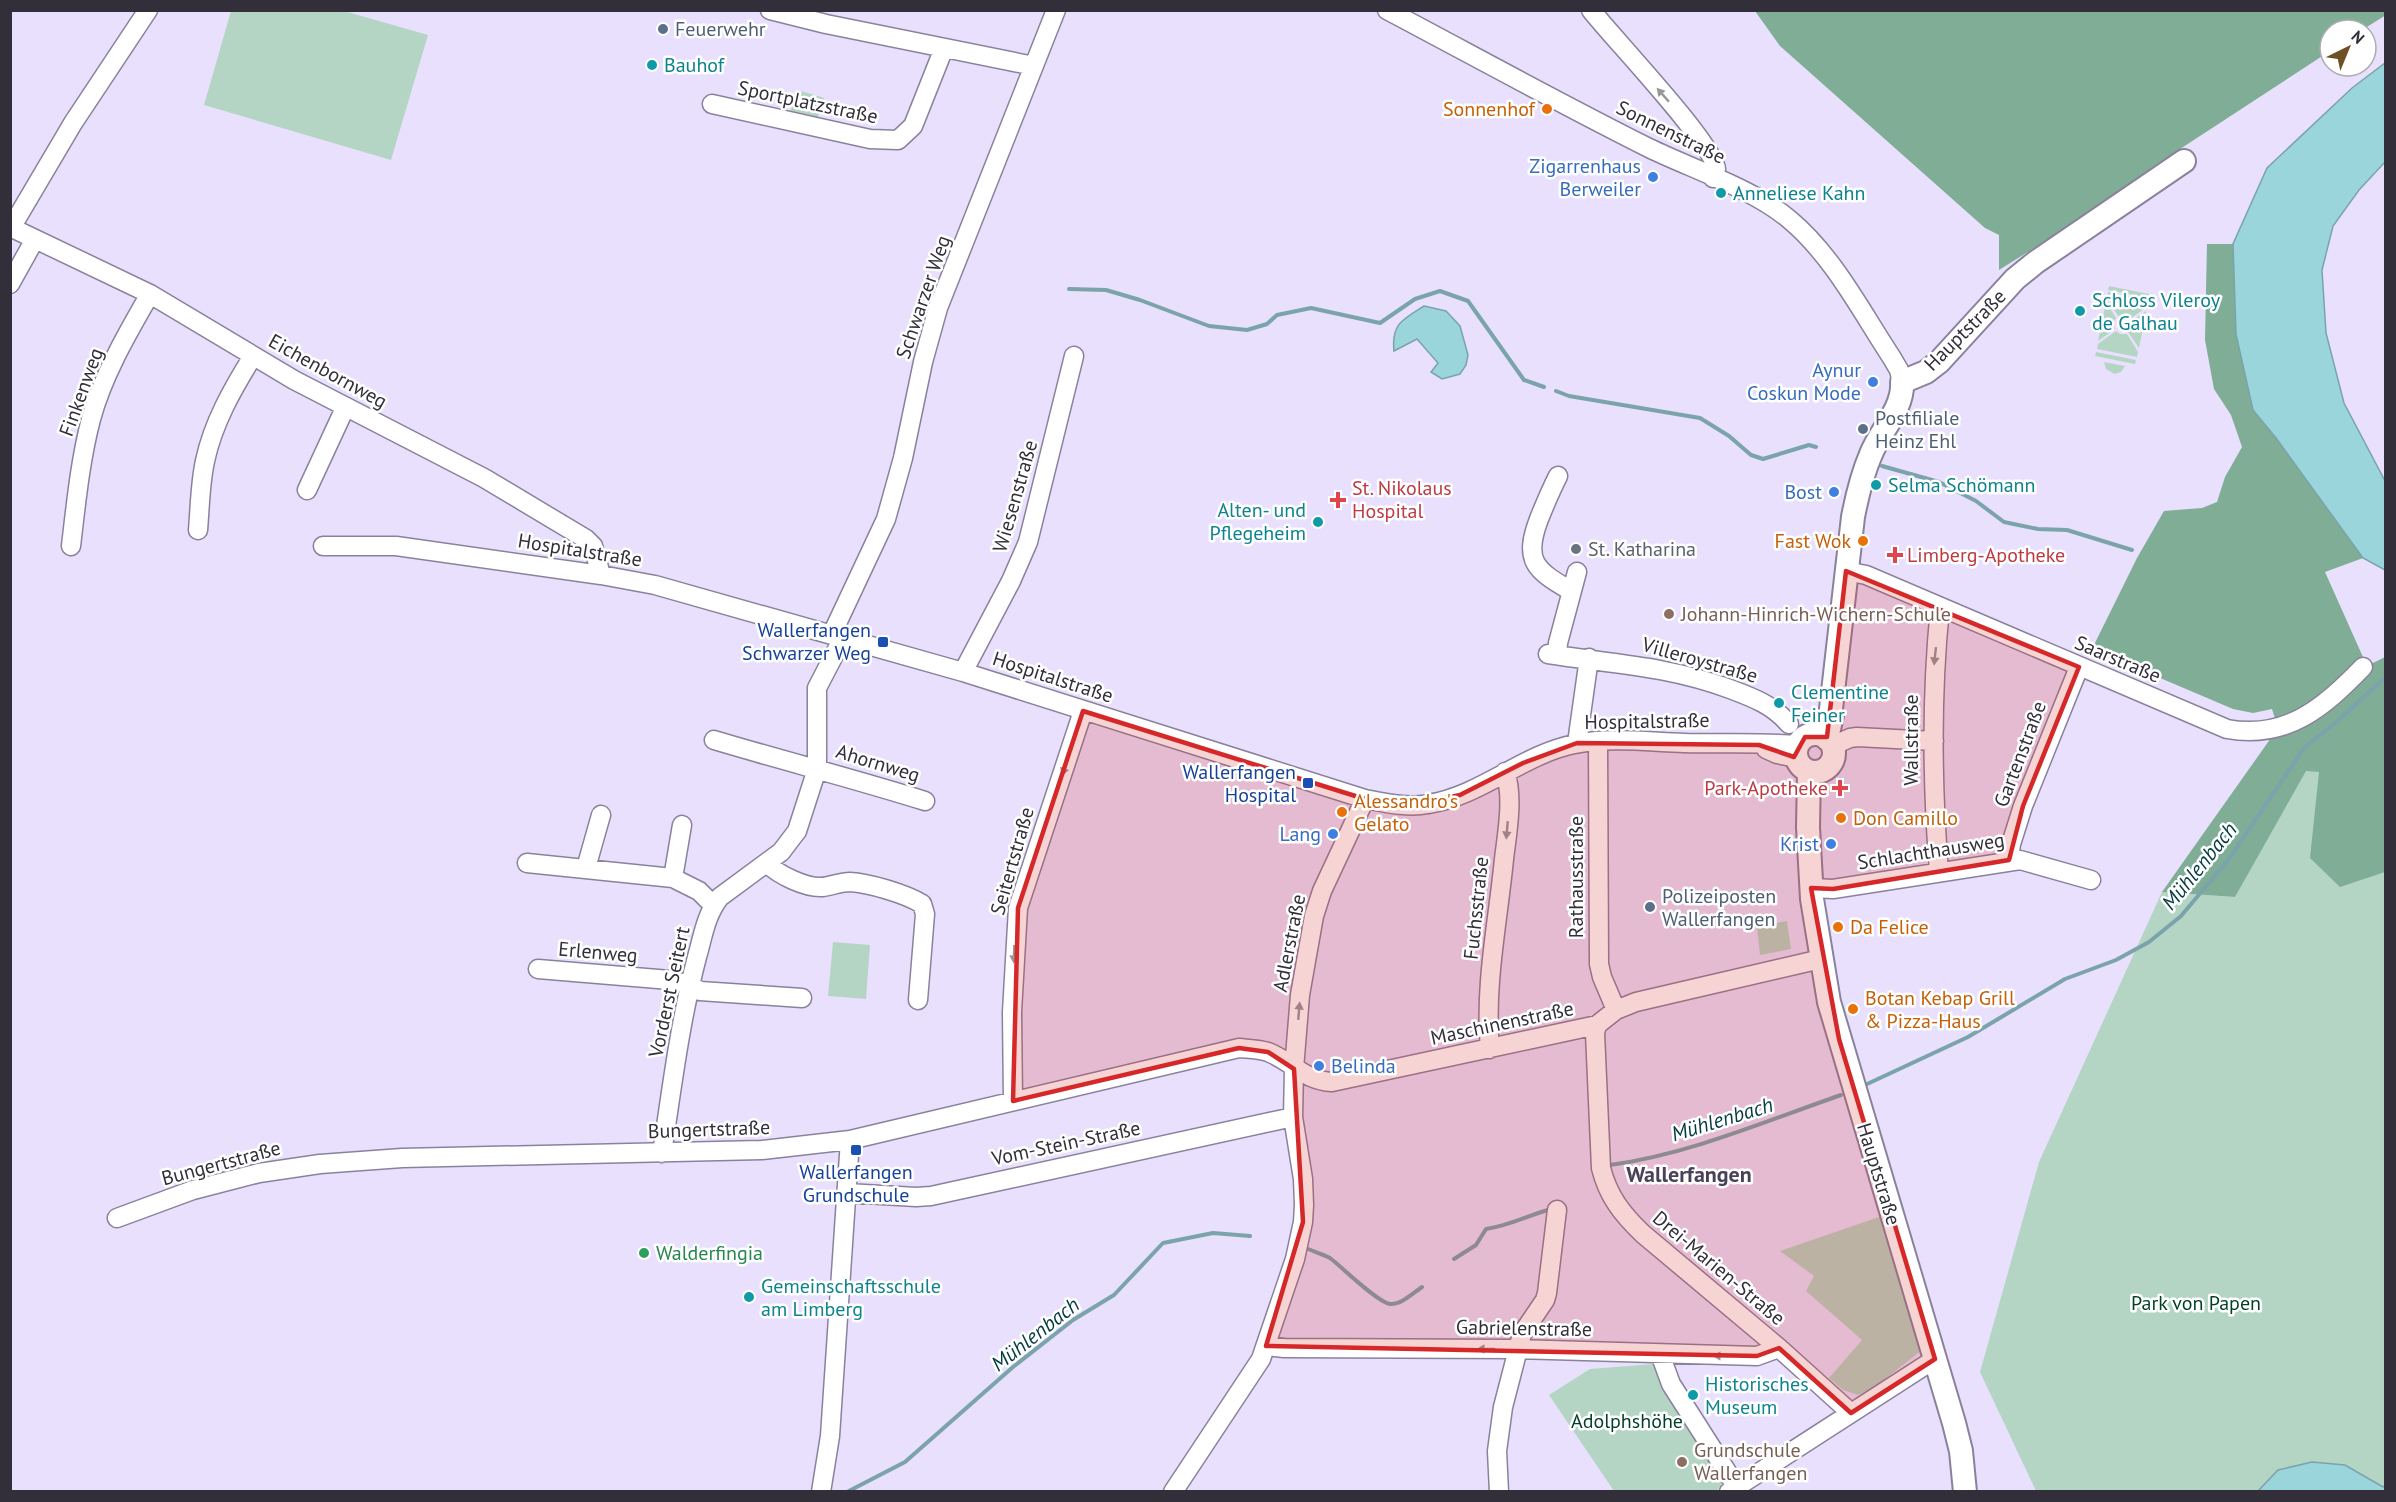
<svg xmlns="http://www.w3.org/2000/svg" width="2396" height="1502" font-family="'PT Sans',sans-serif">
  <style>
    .green { fill: #b5d5c4 }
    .forest { fill: #7fad95 }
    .water { fill: #9ad5db; stroke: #7ba3ab; stroke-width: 1.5 }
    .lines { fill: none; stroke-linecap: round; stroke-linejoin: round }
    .stream { stroke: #7ba3ab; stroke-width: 4 }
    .minor-casing { stroke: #8a829c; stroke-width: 21 }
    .major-casing { stroke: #8a829c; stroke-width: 26 }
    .minor { stroke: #fff; stroke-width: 18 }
    .major { stroke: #fff; stroke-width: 22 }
    .oneway { fill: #98979c }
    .marked { fill: #d62828; fill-opacity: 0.2; stroke: #d62828; stroke-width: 4.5; stroke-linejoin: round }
    .service-dot { fill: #5c6f8a; stroke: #fff; stroke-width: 2 }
    .culture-dot { fill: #0f9aa8; stroke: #fff; stroke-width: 2 }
    .food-dot { fill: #e8710a; stroke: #fff; stroke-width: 2 }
    .shop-dot { fill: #3f7fe0; stroke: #fff; stroke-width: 2 }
    .health-dot { fill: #e0444e; stroke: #fff; stroke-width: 2 }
    .worship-dot { fill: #6b7280; stroke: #fff; stroke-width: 2 }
    .education-dot { fill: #8d6e63; stroke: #fff; stroke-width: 2 }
    .transit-dot { fill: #1a4fb4; stroke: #fff; stroke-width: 2 }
    .leisure-dot { fill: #2e9e5b; stroke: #fff; stroke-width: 2 }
    .labels { text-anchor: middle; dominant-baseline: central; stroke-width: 5; stroke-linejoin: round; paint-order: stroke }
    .service-label { font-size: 20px; fill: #4e5e75; stroke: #fff; text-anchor: start }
    .culture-label { font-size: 20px; fill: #0d838f; stroke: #fff; text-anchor: start }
    .street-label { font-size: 20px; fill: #322f3a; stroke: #fff }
    .food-label { font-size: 20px; fill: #c56008; stroke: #fff; text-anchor: start }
    .shop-label { font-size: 20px; fill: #366cbe; stroke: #fff; text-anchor: end }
    .health-label { font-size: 20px; fill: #be3a42; stroke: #fff; text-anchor: start }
    .worship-label { font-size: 20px; fill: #5b616d; stroke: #fff; text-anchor: start }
    .education-label { font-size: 20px; fill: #785e54; stroke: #fff; text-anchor: start }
    .transit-label { font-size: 20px; fill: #164399; stroke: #fff; text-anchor: end }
    .leisure-label { font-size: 20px; fill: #27864d; stroke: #fff; text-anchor: start }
    .park-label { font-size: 20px; fill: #003e27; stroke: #fff }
    .water-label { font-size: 21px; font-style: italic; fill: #023c41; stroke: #fff }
    .quarter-label { font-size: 22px; font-weight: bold; fill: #484157; stroke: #fff }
  </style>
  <rect width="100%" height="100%" fill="#e8e0fc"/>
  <path class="green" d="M231 11H344L428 35 391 160 204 105Z
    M798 90 824 98 817 120 790 112Z
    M2109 286 2149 294 2148 298 2108 290Z
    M2108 292 2148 300 2147 307 2130 319 2125 315 2119 317 2107 299Z
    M2106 302 2116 318 2113 323 2115 329 2098 341Z
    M2146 311 2139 348 2128 332 2132 328 2131 321Z
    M2116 331 2120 334H2127L2138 352 2137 357 2097 349 2098 344Z
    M2096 352 2136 360 2135 364 2095 356Z
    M2104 362 2125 366 2121 372 2115 374 2106 369Z
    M2385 714V1491H2036L1980 1372 2039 1162 2162 892 2235 897 2316 748Z
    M1787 921 1791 949 1760 955 1757 927Z
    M833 942 870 945 866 999 828 996Z
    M1882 1216 1922 1350 1875 1387 1858 1395 1843 1390 1829 1378 1862 1340 1806 1291 1814 1276 1780 1251Z
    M1655 1364 1657 1374 1723 1475C1725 1484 1722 1487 1714 1492L1614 1491 1549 1395 1590 1369Z"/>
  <path class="forest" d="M2385 10 2386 15 2362 30H2330V51L2154 166 2120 194 1999 270V235L1985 228 1780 46 1755 11Z
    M2207 244H2233L2236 334 2253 410 2276 438 2363 558 2325 572 2367 666 2385 657V872L2340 887 2310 858 2319 772 2306 771 2235 897 2162 892 2278 728 2272 709 2253 713 2233 709 2092 649 2137 558 2164 511 2202 508 2217 502 2225 477 2242 447 2231 415 2214 389 2205 340Z"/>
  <path class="water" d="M2385 63V162L2359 190 2333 226 2322 270 2326 333 2344 403 2385 481V570L2363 558 2276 438 2253 410 2236 334 2233 244 2267 168 2352 88Z
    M1424 306 1446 311 1460 326 1468 355 1466 365 1460 374 1442 379 1431 372 1438 363 1417 339 1394 351C1391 324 1403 319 1424 306Z
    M2312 1462 2345 1465 2383 1487 2385 1485V1491H2258L2278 1470Z"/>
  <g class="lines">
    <path class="stream" d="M1069 289 1106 290 1140 300 1209 326 1247 330 1267 324 1277 315 1311 308 1380 323 1415 299 1440 291 1468 301 1524 380 1544 387
      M1556 391 1569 396 1700 418 1729 436 1751 455 1763 459 1809 445 1816 447
      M1882 466 1939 482 1976 501 2004 522 2038 529 2067 530 2132 550
      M1865 1085 1968 1037 2065 979 2116 960 2149 942 2181 916 2229 859 2304 748 2334 724 2386 677
      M1610 1165C1690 1154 1766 1121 1841 1095
      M1308 1249C1315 1252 1323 1254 1330 1258 1343 1268 1377 1302 1390 1304 1401 1305 1413 1293 1422 1287
      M1454 1259 1476 1245 1486 1229C1509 1226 1529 1215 1551 1209
      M847 1492 905 1462 1013 1367 1073 1320 1114 1295 1163 1243 1213 1233 1250 1236"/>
    <defs>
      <path id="minor" d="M770 10 826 24 1034 66
        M1387 10C1474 56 1561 104 1649 148 1692 169 1754 189 1790 220 1833 256 1861 311 1892 358L1899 370 1902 382
        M1591 10C1611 36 1715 145 1716 169 1716 169 1713 177 1713 178
        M712 104 870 139 898 140 913 126 944 48
        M10 227 150 294 294 380 484 478 586 539 593 546 601 575
        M11 228 73 123 148 10
        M10 284 35 239
        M1558 476C1551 490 1545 504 1539 519 1523 561 1535 570 1571 591
        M307 490 345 408
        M198 530C200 507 200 484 205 461 213 423 233 388 253 356
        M71 546C76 504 80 461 91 419 103 375 127 334 150 294
        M323 546H396L601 575 655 585 963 672 1365 799C1386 803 1408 808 1428 804 1481 796 1523 754 1575 744 1611 737 1649 742 1684 743 1722 744 1760 742 1798 745
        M1846 571 1866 575 2227 729C2287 740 2324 707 2363 667
        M832 634 886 519 903 458 923 362 938 308 1056 10
        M1548 654C1613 664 1668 666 1730 689 1754 698 1773 705 1789 724
        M1557 655 1558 643 1577 572
        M963 672 1011 581 1028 542 1074 356
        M714 740C784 761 855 779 925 801
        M1598 741 1599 964 1602 977 1616 1010
        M1577 743 1589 658
        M1832 746 1850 738 1857 737 1934 741
        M1766 749 1777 754 1797 758
        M2009 860 2011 844 2023 806 2079 667
        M527 863 673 878 699 891 713 905
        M767 863C778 875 806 888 822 887 831 886 841 882 850 882 869 883 906 894 922 904L925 914 918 1000
        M586 868 601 815
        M1939 872C1932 784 1931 696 1940 608
        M673 878 682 825
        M1812 888 1833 889 2020 860 2091 880
        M538 969 670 980 690 985 700 991 802 998
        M1597 1025 1595 1033 1601 1168C1608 1196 1622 1214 1643 1234L1779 1348 1851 1413
        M1490 1049C1484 987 1498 921 1504 859 1507 834 1514 796 1505 772
        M1013 1101 1012 1012 1018 908 1083 711
        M662 1153C672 1087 680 1021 697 957 703 936 706 914 720 897L781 852 797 831 817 769V688L843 638
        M847 1193 916 1197 931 1196 1293 1117
        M117 1218 193 1190 259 1173 320 1164 402 1158 762 1150 850 1140 1239 1048C1249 1049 1259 1049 1268 1052 1291 1061 1305 1081 1332 1082L1597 1025 1616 1010 1636 1002 1821 959
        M1266 1346 1284 1348 1517 1349 1757 1356 1779 1348
        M1660 1354 1671 1384 1736 1486
        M821 1492 830 1436 850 1140
        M1173 1492 1261 1359 1295 1259 1303 1222 1304 1205 1303 1179 1293 1117 1294 1069 1300 995 1314 916 1322 891 1365 799
        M1499 1492 1497 1451 1503 1407 1522 1334 1545 1300 1547 1293 1557 1210
        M1729 1492 1935 1359"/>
      <path id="major" d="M1796 753a19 19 0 1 1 38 0a19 19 0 1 1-38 0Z
        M1827 739 1832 715 1831 709 1853 517C1857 496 1862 475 1871 454 1880 431 1904 408 1902 382L1926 372 1939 362 2015 279 2036 262 2184 161
        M1809 771 1808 827 1812 899 1829 1002 1954 1423 1961 1451 1965 1492"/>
    </defs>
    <use href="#minor" class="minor-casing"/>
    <use href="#major" class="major-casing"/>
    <use href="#minor" class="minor"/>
    <use href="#major" class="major"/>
  </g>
  <defs><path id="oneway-solid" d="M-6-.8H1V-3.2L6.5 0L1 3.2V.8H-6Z" transform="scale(1.5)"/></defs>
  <g class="oneway">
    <use href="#oneway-solid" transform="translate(1663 95) rotate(-131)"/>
    <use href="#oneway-solid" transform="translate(1935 656) rotate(96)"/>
    <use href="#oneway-solid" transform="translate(1065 767) rotate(109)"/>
    <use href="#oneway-solid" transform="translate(1507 830) rotate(95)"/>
    <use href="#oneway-solid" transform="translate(1014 954) rotate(92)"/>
    <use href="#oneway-solid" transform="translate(1299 1011) rotate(-85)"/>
    <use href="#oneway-solid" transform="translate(1486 1349) rotate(-180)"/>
    <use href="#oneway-solid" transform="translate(1722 1356) rotate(-179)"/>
  </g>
  <path class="marked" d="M1846 571 2079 667 2023 806 2009 860 1833 889 1811 888 1839 1039 1935 1359 1851 1413 1779 1348 1757 1356 1266 1346 1303 1222 1294 1069 1268 1052 1239 1048 1013 1101 1018 908 1083 711 1365 799 1409 806 1460 795 1523 763 1577 743 1759 745 1794 757 1805 737H1827Z"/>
  <g class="service-dot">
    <circle cx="663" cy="29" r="6"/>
    <circle cx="1863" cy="429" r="6"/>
    <circle cx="1650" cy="907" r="6"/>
  </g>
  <g class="culture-dot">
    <circle cx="652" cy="65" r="6"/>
    <circle cx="1721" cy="193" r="6"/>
    <circle cx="2080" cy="311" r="6"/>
    <circle cx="1876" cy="485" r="6"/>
    <circle cx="1318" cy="522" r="6"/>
    <circle cx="1779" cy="703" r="6"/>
    <circle cx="749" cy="1297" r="6"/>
    <circle cx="1693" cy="1395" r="6"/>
  </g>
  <g class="food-dot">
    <circle cx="1547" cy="109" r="6"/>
    <circle cx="1863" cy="541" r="6"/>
    <circle cx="1342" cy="812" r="6"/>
    <circle cx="1841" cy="818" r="6"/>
    <circle cx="1838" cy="927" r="6"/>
    <circle cx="1853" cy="1009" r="6"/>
  </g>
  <g class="shop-dot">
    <circle cx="1653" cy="177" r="6"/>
    <circle cx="1873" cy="382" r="6"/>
    <circle cx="1834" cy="492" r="6"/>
    <circle cx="1333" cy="834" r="6"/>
    <circle cx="1831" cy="844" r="6"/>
    <circle cx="1319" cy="1066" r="6"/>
  </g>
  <g class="health-dot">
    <path d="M1335 491h6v6h6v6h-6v6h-6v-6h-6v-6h6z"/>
    <path d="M1892 546h6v6h6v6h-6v6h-6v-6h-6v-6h6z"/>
    <path d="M1837 779h6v6h6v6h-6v6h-6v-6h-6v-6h6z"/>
  </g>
  <circle class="worship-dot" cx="1576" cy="549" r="6"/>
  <g class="education-dot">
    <circle cx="1669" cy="614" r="6"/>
    <circle cx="1682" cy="1462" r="6"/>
  </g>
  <g class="transit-dot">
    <rect x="877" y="636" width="12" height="12" rx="3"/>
    <rect x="1302" y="777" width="12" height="12" rx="3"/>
    <rect x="850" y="1144" width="12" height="12" rx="3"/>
  </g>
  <circle class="leisure-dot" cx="644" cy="1253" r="6"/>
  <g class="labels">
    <g class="service-label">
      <text x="675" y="29">Feuerwehr</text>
      <text x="1875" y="418">Postfiliale<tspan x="1875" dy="23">Heinz Ehl</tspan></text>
      <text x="1662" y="896">Polizeiposten<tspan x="1662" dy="23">Wallerfangen</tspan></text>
    </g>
    <g class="culture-label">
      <text x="664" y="65">Bauhof</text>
      <text x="1733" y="193">Anneliese Kahn</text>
      <text x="2092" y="300">Schloss Vileroy<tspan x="2092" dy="23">de Galhau</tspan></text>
      <text x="1888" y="485">Selma Schömann</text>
      <text x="1306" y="510" text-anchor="end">Alten- und<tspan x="1306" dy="23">Pflegeheim</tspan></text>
      <text x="1791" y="692">Clementine<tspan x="1791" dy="23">Feiner</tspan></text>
      <text x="761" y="1286">Gemeinschaftsschule<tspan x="761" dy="23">am Limberg</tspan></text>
      <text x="1705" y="1384">Historisches<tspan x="1705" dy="23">Museum</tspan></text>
    </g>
    <g class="street-label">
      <text transform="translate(808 102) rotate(12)">Sportplatzstraße</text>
      <text transform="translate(1671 132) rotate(26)">Sonnenstraße</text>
      <text transform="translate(923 297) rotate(-71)">Schwarzer Weg</text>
      <text transform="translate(1965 330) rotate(-45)">Hauptstraße</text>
      <text transform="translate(328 371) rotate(29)">Eichenbornweg</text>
      <text transform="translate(81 392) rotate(-70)">Finkenweg</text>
      <text transform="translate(1015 496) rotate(-74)">Wiesenstraße</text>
      <text transform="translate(580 550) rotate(9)">Hospitalstraße</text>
      <text transform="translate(2118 659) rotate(23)">Saarstraße</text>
      <text transform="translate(1700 660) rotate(16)">Villeroystraße</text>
      <text transform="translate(1053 677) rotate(18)">Hospitalstraße</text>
      <text transform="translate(1647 721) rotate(-1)">Hospitalstraße</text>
      <text transform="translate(1911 740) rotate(-90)">Wallstraße</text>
      <text transform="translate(2020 754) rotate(-69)">Gartenstraße</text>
      <text transform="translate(878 763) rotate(17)">Ahornweg</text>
      <text transform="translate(1931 851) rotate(-9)">Schlachthausweg</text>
      <text transform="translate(1012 861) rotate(-74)">Seitertstraße</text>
      <text transform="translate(1576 877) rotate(-90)">Rathausstraße</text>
      <text transform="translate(1476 908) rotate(-84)">Fuchsstraße</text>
      <text transform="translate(1289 943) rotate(-79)">Adlerstraße</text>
      <text transform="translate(598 952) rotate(5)">Erlenweg</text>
      <text transform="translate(669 992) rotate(-78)">Vorderst Seitert</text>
      <text transform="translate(1502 1023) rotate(-12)">Maschinenstraße</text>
      <text transform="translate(709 1129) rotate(-2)">Bungertstraße</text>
      <text transform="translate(1066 1143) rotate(-12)">Vom-Stein-Straße</text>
      <text transform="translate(221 1163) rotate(-15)">Bungertstraße</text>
      <text transform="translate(1879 1174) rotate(73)">Hauptstraße</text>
      <text transform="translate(1719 1268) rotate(40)">Drei-Marien-Straße</text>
      <text transform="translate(1524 1328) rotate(1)">Gabrielenstraße</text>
    </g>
    <g class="food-label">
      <text x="1535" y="109" text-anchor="end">Sonnenhof</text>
      <text x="1851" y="541" text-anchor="end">Fast Wok</text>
      <text x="1354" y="801">Alessandro's<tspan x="1354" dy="23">Gelato</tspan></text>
      <text x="1853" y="818">Don Camillo</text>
      <text x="1850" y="927">Da Felice</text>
      <text x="1865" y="998">Botan Kebap Grill<tspan x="1865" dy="23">&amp; Pizza-Haus</tspan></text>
    </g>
    <g class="shop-label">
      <text x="1641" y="166">Zigarrenhaus<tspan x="1641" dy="23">Berweiler</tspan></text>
      <text x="1861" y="370">Aynur<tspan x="1861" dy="23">Coskun Mode</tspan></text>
      <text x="1822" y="492">Bost</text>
      <text x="1321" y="834">Lang</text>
      <text x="1819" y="844">Krist</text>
      <text x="1331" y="1066" text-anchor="start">Belinda</text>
    </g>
    <g class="health-label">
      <text x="1352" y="488">St. Nikolaus<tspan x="1352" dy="23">Hospital</tspan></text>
      <text x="1907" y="555">Limberg-Apotheke</text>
      <text x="1828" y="788" text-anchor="end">Park-Apotheke</text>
    </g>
    <g class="worship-label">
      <text x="1588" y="549">St. Katharina</text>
    </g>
    <g class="education-label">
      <text x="1681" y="614">Johann-Hinrich-Wichern-Schule</text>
      <text x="1694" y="1450">Grundschule<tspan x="1694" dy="23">Wallerfangen</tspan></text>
    </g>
    <g class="transit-label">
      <text x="871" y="630">Wallerfangen<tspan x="871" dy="23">Schwarzer Weg</tspan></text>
      <text x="1296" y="772">Wallerfangen<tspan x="1296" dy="23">Hospital</tspan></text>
      <text x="856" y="1172" text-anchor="middle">Wallerfangen<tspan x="856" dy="23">Grundschule</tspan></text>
    </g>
    <g class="leisure-label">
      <text x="656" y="1253">Walderfingia</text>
    </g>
    <g class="park-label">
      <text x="2196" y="1303">Park von Papen</text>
      <text x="1627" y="1421">Adolphshöhe</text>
    </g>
    <g class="water-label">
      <text transform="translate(2199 866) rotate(-51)">Mühlenbach</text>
      <text transform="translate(1722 1119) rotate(-17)">Mühlenbach</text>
      <text transform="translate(1035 1334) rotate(-38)">Mühlenbach</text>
    </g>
    <g class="quarter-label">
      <text x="1689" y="1174">Wallerfangen</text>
    </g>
  </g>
  <rect width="2396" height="1502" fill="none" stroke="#322f3a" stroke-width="24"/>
  <g transform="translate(2348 48) rotate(43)"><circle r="28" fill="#ffffff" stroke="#adacb0" stroke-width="1.5"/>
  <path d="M0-4.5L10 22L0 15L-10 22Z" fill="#6e5024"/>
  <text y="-9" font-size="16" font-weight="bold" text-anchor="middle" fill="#322f3a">N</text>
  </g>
</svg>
